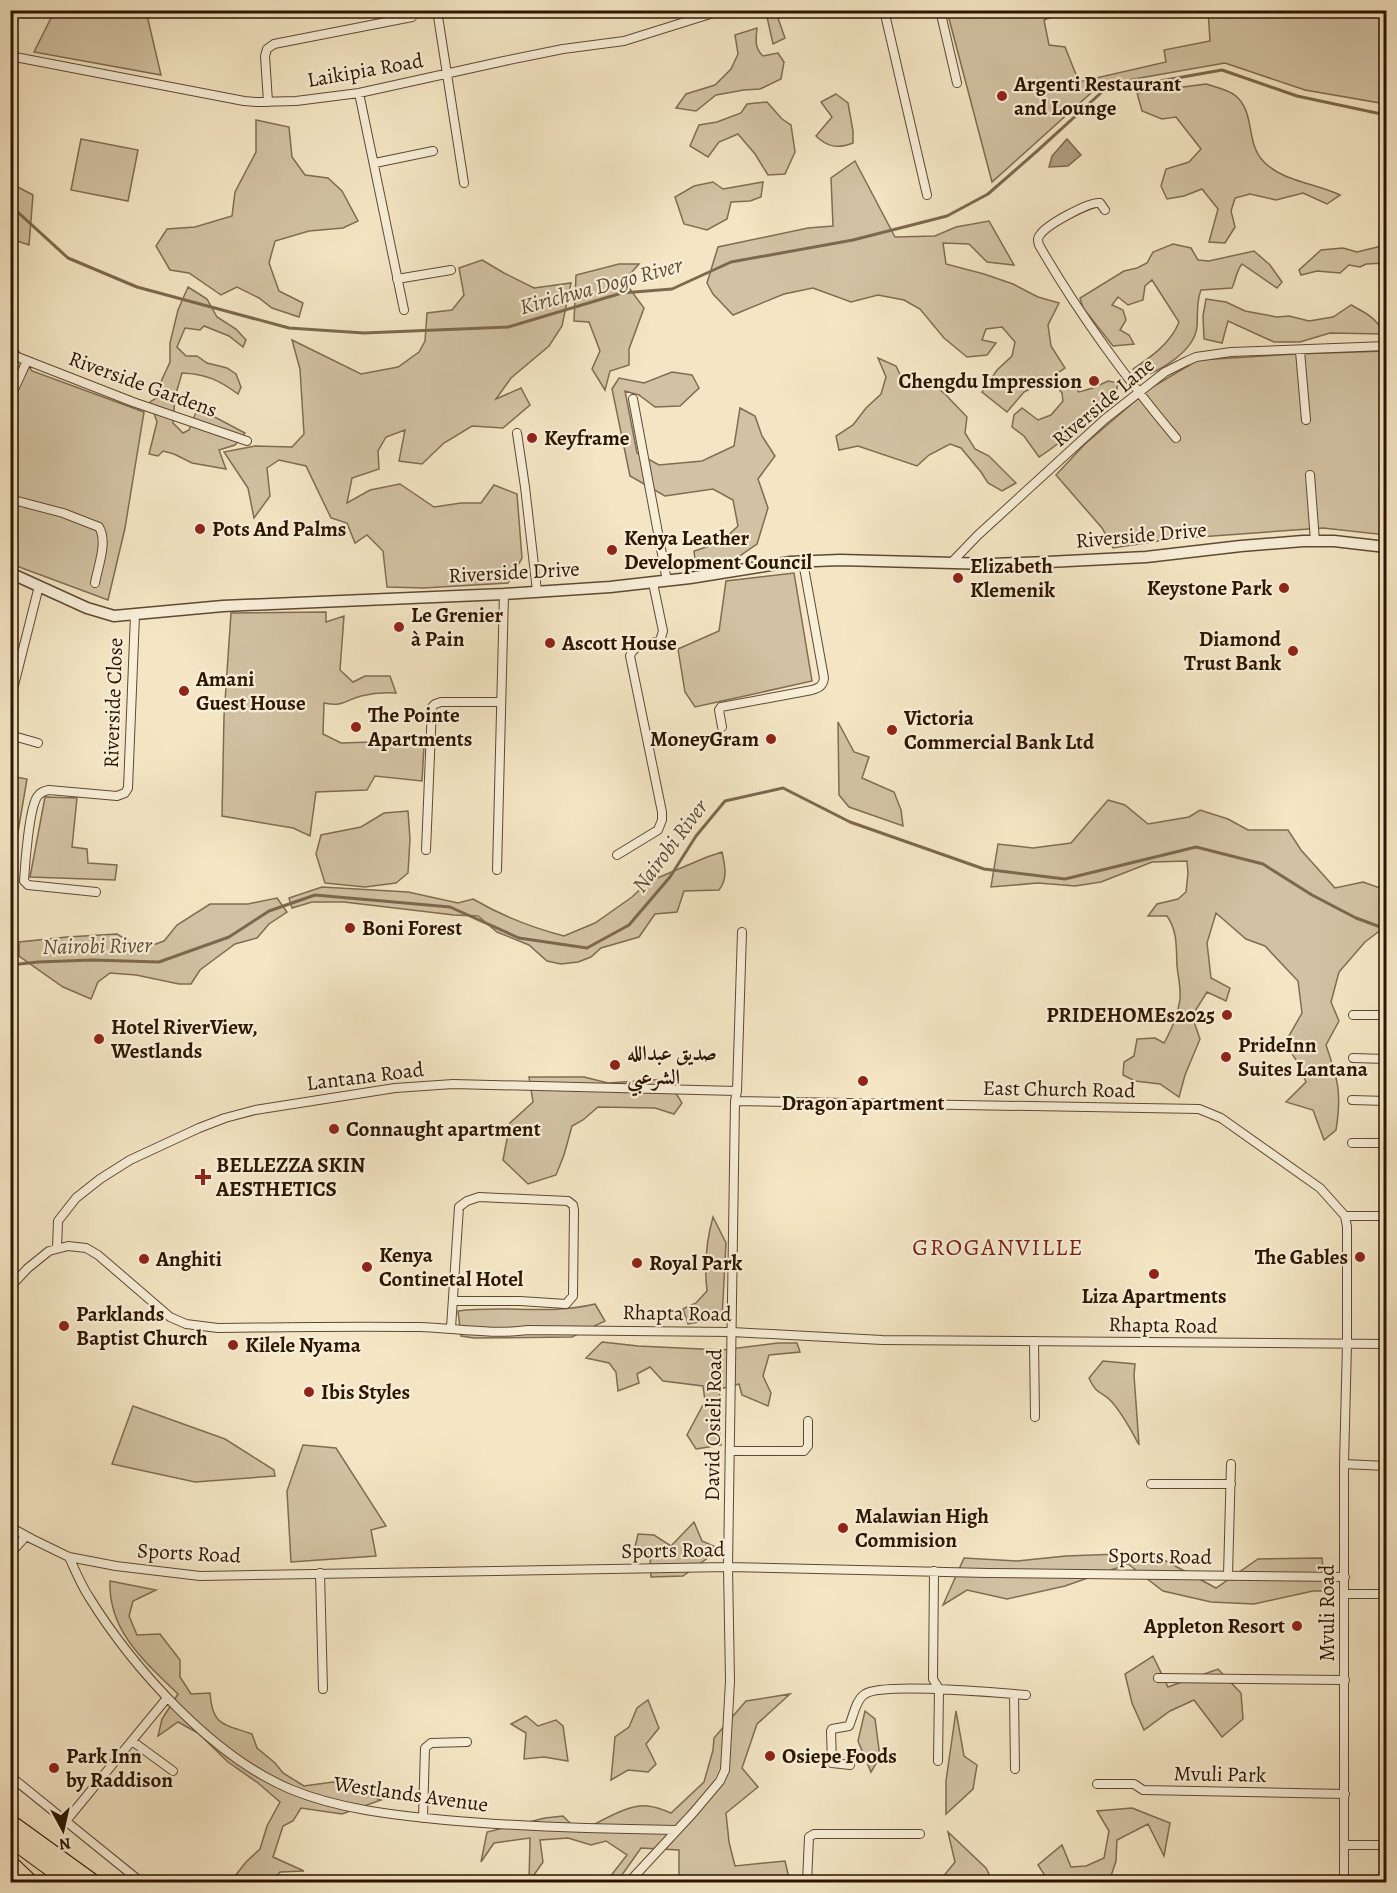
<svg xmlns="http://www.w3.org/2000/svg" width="1397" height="1893" font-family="Alegreya,Amiri,serif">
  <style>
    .green { fill: #d2c2a3; stroke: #806c52; stroke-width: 1.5 }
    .water { fill: #b09f81; stroke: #7c684d; stroke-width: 1.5 }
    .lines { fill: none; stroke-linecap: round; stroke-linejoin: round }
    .stream { stroke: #7c684d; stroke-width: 3 }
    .minor-casing { stroke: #5f4931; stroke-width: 10 }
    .tertiary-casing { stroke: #5f4931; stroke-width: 13 }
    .trunk-casing { stroke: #2d1500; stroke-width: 16 }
    .motorway-casing { stroke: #2d1500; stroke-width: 17 }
    .minor { stroke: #f8efd9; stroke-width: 8 }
    .tertiary { stroke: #f8efd9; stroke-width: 10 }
    .trunk { stroke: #f4e6c4; stroke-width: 14 }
    .motorway { stroke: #f4e6c4; stroke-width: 15 }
    .poi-dot { fill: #8f2418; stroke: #f8efd9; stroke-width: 2 }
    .labels { text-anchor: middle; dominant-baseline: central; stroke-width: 4.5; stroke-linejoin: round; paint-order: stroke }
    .street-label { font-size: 21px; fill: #2d1500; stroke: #f8efd9 }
    .poi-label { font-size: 21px; font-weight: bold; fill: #2d1500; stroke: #f8efd9; text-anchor: start }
    .water-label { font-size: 22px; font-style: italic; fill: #614c34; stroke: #f8efd9 }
    .quarter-label { font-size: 24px; letter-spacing: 1.5px; fill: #7a1f14; stroke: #f8efd9 }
  </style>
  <rect width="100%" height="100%" fill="#f4e6c4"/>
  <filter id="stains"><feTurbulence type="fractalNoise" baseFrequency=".00333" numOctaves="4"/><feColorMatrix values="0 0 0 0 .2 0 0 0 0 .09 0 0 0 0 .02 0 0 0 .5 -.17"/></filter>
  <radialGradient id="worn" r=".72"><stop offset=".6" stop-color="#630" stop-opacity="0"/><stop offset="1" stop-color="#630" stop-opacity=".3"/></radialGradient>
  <path class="green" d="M54 11H146L161 75 34 52 53 14Z
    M770 11H791L778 18 785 38 773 44 767 17Z
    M947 11H1096L1054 16 1044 20 1049 45 1065 47 1079 82 1166 62 1164 50 1210 41 1208 11H1386V104L1305 90 1225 63 1100 85 992 182Z
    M757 28C756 39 754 48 763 56L778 53 784 62 781 79 760 89 744 90 716 95 696 111 676 108 686 94 715 85 731 69 738 54 735 35Z
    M1206 84C1215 87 1229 90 1236 96 1256 114 1245 143 1264 162 1284 182 1315 183 1340 195L1327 204 1303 193 1276 200 1250 194 1235 198 1231 211 1235 227 1225 243 1209 242 1218 209 1202 189 1184 196 1167 199 1161 186 1166 169 1189 162 1201 149 1176 117 1162 119 1142 111 1137 93Z
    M836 94 848 103 853 131V143C838 149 827 147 816 136L832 117 821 102Z
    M767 102 782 119 791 125 795 152 785 174 768 175 755 154 738 134 719 142 708 157 690 146 699 125 717 122 741 113 747 104Z
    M256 120 289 127 292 157 305 175 328 178 342 191 358 221 343 228 309 231 275 241 269 263 279 291 303 303 299 317 272 308 259 298 237 287 221 295 189 273 170 270 156 246 167 229 195 227 232 216 235 192 256 152Z
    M81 139 138 150 128 201 71 190Z
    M855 161 895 237 935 236 956 227 989 221 1014 265 987 262 969 244 943 243 946 264 984 274 1013 284 1038 297 1059 303 1048 325 1051 346 1065 368 1044 382 1024 392 1007 412 982 392 997 370 1012 356 1015 342 1002 327 986 329 982 340 996 343 987 355 967 357 944 338 920 309 904 300 878 295 851 302 813 288 784 294 733 315 713 294 707 283 718 247 808 228 833 226 831 178Z
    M713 182 723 189 763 182 761 197 750 201 731 202 727 219 707 230 684 224 675 197 694 186Z
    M10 183 33 195 29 245 17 241 18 219 11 217Z
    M1173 244 1191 248 1198 260 1209 261 1254 251 1270 265 1282 282 1277 288 1242 264C1236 271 1236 280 1232 288L1201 290C1196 302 1198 314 1197 327 1194 352 1159 372 1138 378L1133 369C1151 357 1171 343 1179 322L1152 280 1145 286 1143 300 1128 305 1118 297 1112 305 1123 310 1126 320 1120 330 1129 335 1134 344 1113 346 1083 308 1080 298 1124 271 1137 268 1147 263 1153 252Z
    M1386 245V263L1366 264 1360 267 1349 265 1340 273 1317 271 1301 275 1299 270 1321 250 1343 248 1357 252Z
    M482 260 504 273 534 288 571 283 562 326 549 346 511 378 496 399 521 388 530 405 503 428 472 426 444 443 422 464 399 461 405 430 386 437 378 451 379 469 352 478 347 503 370 490 400 484 434 507 461 503H481L494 485 517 494 522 558 508 583 424 588 387 587 383 551 367 535 355 543 347 523 331 518 306 466 279 460 267 468 270 496 254 518 248 488 224 452 255 446 292 447 304 434 300 369 292 340 361 374 398 367 419 352 425 341 427 313 452 310 464 295 459 268Z
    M619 264H639L624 281 644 308 629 349V365L610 371 605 390 592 369 600 351 589 322 574 321 576 275Z
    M188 287 207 299 217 317 236 329 246 340 243 347 229 336 204 326 200 330 185 328 177 347 186 356H197L207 363 227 368 236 374 241 387 238 394C219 380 206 374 182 373L175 397 173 423 183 433 189 430 196 412 211 415 245 433 235 445 219 450 226 469 192 463 174 454 163 451 158 456 149 454 157 422 150 402 156 398 159 386 170 362V343L178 310Z
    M1206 299 1226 302 1245 311 1277 317 1289 316 1309 321 1333 317 1351 305C1366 313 1377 318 1384 334L1330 333 1300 342H1274L1228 321 1222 343 1204 339 1203 316Z
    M10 343 15 346 32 371 144 412 125 528 108 600 11 564Z
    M1386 351V535L1323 528 1171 539 1113 548 1102 528 1056 475 1085 444 1149 389 1198 360 1295 354Z
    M878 358 896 366 907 389 929 381 945 394 967 417 965 433 975 449 989 456 1016 483 1002 491 988 483 981 472 961 448 950 444 929 455 917 466 858 446 839 450 836 436 853 425 866 408 881 394 886 377Z
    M672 372 692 375 699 388 680 406 655 407 639 395 625 391 637 453 659 465 702 461 734 446 740 408 755 416 762 436 775 456 758 479 768 508 757 544 731 562 696 567 694 551 721 542 738 526 733 500 713 489 665 496 630 476 612 389 619 378 644 383Z
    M1067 381 1079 392 1093 388 1108 381 1118 383 1115 398C1088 415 1067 440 1039 457L1024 436 1012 427 1014 415 1022 408 1038 420 1051 415 1063 401 1062 393 1056 386Z
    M794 573 812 681 695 707 685 692 678 649 719 631 726 581Z
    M326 612V622L344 616 340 670 353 682 365 676H390L396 693C384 692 373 693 361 696 343 701 344 707 324 703L323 734 341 743 374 742 397 736 424 746 422 781 375 776 367 790 316 792 310 836 293 828 222 816 224 716 231 613Z
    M838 722 854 752 869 757 862 778 894 792 901 810 903 826 849 807 839 795Z
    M10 776 27 779 11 873H10Z
    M45 797 77 798 72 847 87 849 88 863 117 865 115 880 30 877Z
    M1108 800 1125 805 1148 824 1189 817 1200 810 1228 819 1248 830H1288L1301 850 1335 888 1363 882 1386 890V926L1365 942 1339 972 1331 1002 1339 1021 1326 1045C1338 1080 1342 1093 1336 1130L1324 1140 1313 1110 1286 1102 1306 1082 1298 1063 1285 1043 1302 1013 1298 981 1265 946 1246 939 1216 913 1207 943 1211 978 1230 988 1226 1001 1207 992 1192 1016 1200 1039 1185 1075 1179 1097 1160 1084 1135 1081 1123 1075 1124 1062 1134 1056 1137 1039 1155 1038 1164 1043C1172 1029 1178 1014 1180 999 1181 988 1178 976 1177 966 1176 948 1178 932 1167 916H1148L1157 904 1178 899 1186 892 1188 873 1187 861 1152 862 1101 882 1075 886 1038 883 991 887 998 844 1033 848 1071 843Z
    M408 811 410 839 408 873 396 883 365 887 325 883 316 854 321 835 361 827 384 813Z
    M722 852C725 865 728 879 719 890L684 891 677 912 655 914 639 937 601 948 591 957 578 962 561 964 547 961 529 945 497 932 478 916 454 915 344 902H312L292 908 289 898 322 887 408 892 458 903 473 899C502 916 533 928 564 936L595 923 632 897 648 882 707 857Z
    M277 898 287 912 269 924 257 938 235 944 200 970 191 984H179L136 975 110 973 98 982 91 999 63 987 19 956V942L67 937 117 934 142 949 164 941 177 925 210 904H248Z
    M529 1077H584L608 1083 667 1079 682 1103 674 1114 655 1108 598 1107 583 1120 572 1126 564 1155 556 1175 528 1184 503 1160 510 1123 533 1102Z
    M713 1217 726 1243 722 1318 688 1324 683 1309 696 1303 707 1291C704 1265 706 1242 713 1217Z
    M595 1304 605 1321 572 1337 474 1338 461 1336 458 1311C503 1305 550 1315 595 1304Z
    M602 1342 638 1346 722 1350 778 1343H797L800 1352 769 1355 763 1376 771 1393 768 1406 742 1395 739 1384 720 1389 718 1417 721 1445 696 1449 687 1435 705 1401 703 1386 663 1381 650 1367 637 1374 639 1383 618 1391 616 1372 609 1363 586 1358Z
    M1103 1361 1135 1364 1134 1375 1139 1445C1131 1430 1123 1414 1111 1401 1101 1390 1097 1396 1089 1378Z
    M133 1406 225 1439 274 1470 275 1476 195 1482 112 1464Z
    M303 1445 336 1448 386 1526 371 1530 376 1556 291 1562 287 1491Z
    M694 1522 702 1541 720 1549 683 1576 651 1577 650 1557 635 1547 638 1534 654 1535 671 1546Z
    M1145 1553 1164 1560 1216 1588 1258 1559 1322 1558 1325 1591H1313L1254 1604 1211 1602 1163 1591 1128 1564 1065 1586 1007 1599 967 1590 943 1605 964 1558 1017 1561 1066 1556Z
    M110 1581 156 1590 133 1601 129 1616 137 1635 160 1634 180 1660V1677L191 1694 210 1693C212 1726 224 1724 252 1734L257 1748 275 1763 283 1773 304 1786 333 1782 381 1800 342 1814 301 1808 293 1821 283 1826 273 1857 304 1871 280 1872 272 1882 231 1881 246 1862 260 1849 267 1826 280 1802 258 1783 228 1762 198 1733 178 1722 158 1736 162 1719 178 1694C145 1662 108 1631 110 1581Z
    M1153 1656 1168 1687 1218 1669 1241 1693 1243 1719 1222 1737 1194 1700 1170 1711 1144 1730 1132 1703 1125 1674Z
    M790 1694 757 1724 742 1768 758 1787 726 1813 729 1842 735 1866 785 1861 790 1882 739 1881 679 1875V1850L641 1848 617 1882H606L627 1855 606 1841 591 1845 568 1838 540 1840 543 1862 529 1882 530 1838 494 1843 481 1862 487 1832 545 1818 563 1816 579 1832C597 1824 628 1803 648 1806 656 1807 664 1810 671 1813L704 1782 713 1750 714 1738 746 1701Z
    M648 1700 659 1728 646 1744 656 1764 648 1772 628 1770 611 1780 615 1737 629 1727 637 1708Z
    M865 1711 875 1719 880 1757 871 1772 858 1741Z
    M956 1711 964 1756 977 1765 973 1789 946 1814V1781Z
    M526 1716 538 1726 556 1720 563 1726 568 1761 544 1757 524 1759 526 1733 511 1724Z
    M1132 1808 1170 1823 1164 1856 1148 1824 1117 1840 1116 1861 1109 1882H1049L1038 1865 1062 1845 1071 1867 1086 1866 1104 1858 1109 1831 1097 1811Z
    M948 1832 986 1868 993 1882H941L942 1878 955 1862Z"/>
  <path class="water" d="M1067 139 1081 155 1068 166 1049 167 1052 156Z"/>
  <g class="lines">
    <path class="stream" d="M10 205 68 258 137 287 289 328 364 333 508 327 622 293 672 289 731 262 853 240 947 216 988 194 1036 152 1103 91 1222 70 1297 96 1386 115
      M10 965 38 962 92 960 159 962 229 937 269 911 315 895 450 907 519 938 587 948 629 925 670 877 696 836 725 801 783 788 850 822 984 869 1065 879 1196 847 1263 864 1312 895 1356 918 1386 929"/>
    <defs>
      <path id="minor" d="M437 10 464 183
        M884 10 927 195
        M940 10 957 83
        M10 56 244 101 257 102 296 101 359 93 504 61 563 49 624 41 723 10
        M359 93 404 310
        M268 102 265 56 267 49 274 44 412 17
        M375 163 433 151
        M1105 210 1100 203C1090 201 1046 225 1040 235 1037 239 1038 240 1039 245 1078 313 1125 377 1176 438
        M397 279 451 270
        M1300 351 1306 420
        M10 354 133 402 247 441
        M10 398 27 361
        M633 399 667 581
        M517 433 525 487 537 591
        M1310 475 1315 541
        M10 499 63 513 99 527C108 542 98 566 95 583
        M951 563 978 535 1105 419 1165 372 1187 361 1196 357 1231 352 1386 346
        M10 701 39 586
        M722 727 719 710 721 707 812 690C819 688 823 686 824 678L803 562
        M10 735 38 743
        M426 850 432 707 435 704 441 702H501
        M617 855 658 830 662 820V812L630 656C634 644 649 644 660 641L663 631 653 583
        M497 870 504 594
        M96 892 28 885 24 881C25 864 29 810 37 797 40 792 44 791 49 790L117 796 125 793 128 788 135 615
        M1353 1015H1386
        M1353 1058 1386 1059
        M1352 1100 1386 1101
        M735 1101 1199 1109 1221 1118 1320 1188 1345 1216 1347 1227V1344L1344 1464V1882
        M1352 1143H1386
        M1345 1216H1386
        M57 1248 58 1221 76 1198 100 1179 130 1160 199 1128 225 1118 255 1110 395 1088 453 1084 737 1091
        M10 1287 28 1268 49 1251 68 1246 86 1248 98 1255 170 1317 186 1324 218 1328C285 1327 352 1326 419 1327 455 1328 492 1335 528 1330L732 1332 882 1340 1386 1344
        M451 1328 459 1207 467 1201 479 1197 568 1201 573 1205 574 1210 573 1296 566 1304 520 1301H453
        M1034 1341 1035 1417
        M730 1451H804L808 1446V1421
        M1344 1464 1386 1466
        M1151 1484H1231
        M10 1527 32 1539 69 1557 116 1566 200 1576 728 1567 988 1573 1345 1577
        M10 1554 26 1536
        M69 1557C75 1570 81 1585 89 1597 133 1668 212 1756 290 1789 338 1809 393 1815 445 1820 522 1827 599 1829 676 1830
        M934 1571 933 1679 939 1689 938 1761
        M320 1573 323 1689
        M1228 1575 1231 1464
        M1345 1594H1386
        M1158 1678 1345 1680
        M1014 1694 1015 1769
        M132 1741 173 1771
        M850 1765 832 1763 831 1731 832 1729 849 1726C853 1717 856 1699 865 1694 883 1682 999 1693 1026 1695
        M10 1776 141 1882
        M1097 1784H1134L1143 1790 1345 1794
        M423 1818 425 1748 431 1743 467 1742
        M66 1821 167 1698
        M1345 1845H1386
        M629 1882 693 1813 720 1781 725 1770 730 1681 728 1567 735 1101 737 1091 742 932
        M807 1882 809 1837 814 1834H920"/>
      <path id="tertiary" d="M10 573 87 608 114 616 223 606 504 594 610 587 690 578 790 562 840 560 992 564 1048 562 1146 557 1241 546 1303 541H1334L1386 547"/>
      <path id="trunk" d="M10 1862 31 1882"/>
      <path id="motorway" d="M10 1822 93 1882
        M10 1839 69 1882"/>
    </defs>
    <use href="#minor" class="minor-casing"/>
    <use href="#tertiary" class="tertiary-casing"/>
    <use href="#trunk" class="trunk-casing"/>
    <use href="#motorway" class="motorway-casing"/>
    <use href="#minor" class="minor"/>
    <use href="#tertiary" class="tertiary"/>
    <use href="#trunk" class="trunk"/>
    <use href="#motorway" class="motorway"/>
  </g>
  <g class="poi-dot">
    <circle cx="1002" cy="96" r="6"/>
    <circle cx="1094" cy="381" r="6"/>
    <circle cx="532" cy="438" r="6"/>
    <circle cx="200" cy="529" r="6"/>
    <circle cx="612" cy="550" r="6"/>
    <circle cx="958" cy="578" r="6"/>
    <circle cx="1284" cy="588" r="6"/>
    <circle cx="399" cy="627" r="6"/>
    <circle cx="550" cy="643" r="6"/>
    <circle cx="1293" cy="651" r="6"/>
    <circle cx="184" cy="691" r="6"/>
    <circle cx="356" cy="727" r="6"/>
    <circle cx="892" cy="730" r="6"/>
    <circle cx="771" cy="739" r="6"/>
    <circle cx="350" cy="928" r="6"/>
    <circle cx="1227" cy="1015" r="6"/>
    <circle cx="99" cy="1039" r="6"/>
    <circle cx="1226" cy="1057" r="6"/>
    <circle cx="615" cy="1065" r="6"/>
    <circle cx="863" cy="1081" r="6"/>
    <circle cx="334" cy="1129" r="6"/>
    <path d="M200 1168h6v6h6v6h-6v6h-6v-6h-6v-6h6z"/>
    <circle cx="1360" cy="1257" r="6"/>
    <circle cx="144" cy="1259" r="6"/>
    <circle cx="637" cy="1263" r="6"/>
    <circle cx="367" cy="1267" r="6"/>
    <circle cx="1154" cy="1274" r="6"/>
    <circle cx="64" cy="1326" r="6"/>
    <circle cx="233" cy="1345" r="6"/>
    <circle cx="309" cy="1392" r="6"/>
    <circle cx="843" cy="1528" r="6"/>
    <circle cx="1297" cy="1626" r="6"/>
    <circle cx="770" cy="1756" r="6"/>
    <circle cx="54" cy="1768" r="6"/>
  </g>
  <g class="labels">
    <g class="street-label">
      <text transform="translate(365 70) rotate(-10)">Laikipia Road</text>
      <text transform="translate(143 384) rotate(20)">Riverside Gardens</text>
      <text transform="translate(1103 402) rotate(-40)">Riverside Lane</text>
      <text transform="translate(1141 535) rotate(-5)">Riverside Drive</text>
      <text transform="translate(514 572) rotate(-3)">Riverside Drive</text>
      <text transform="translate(113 703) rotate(-88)">Riverside Close</text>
      <text transform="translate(365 1076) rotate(-7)">Lantana Road</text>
      <text transform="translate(1059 1089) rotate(1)">East Church Road</text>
      <text transform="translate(677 1313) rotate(1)">Rhapta Road</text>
      <text transform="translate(1163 1325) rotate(1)">Rhapta Road</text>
      <text transform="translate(713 1425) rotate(-89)">David Osieli Road</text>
      <text transform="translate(673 1550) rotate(-1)">Sports Road</text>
      <text transform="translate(189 1553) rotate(3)">Sports Road</text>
      <text transform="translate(1160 1556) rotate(1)">Sports Road</text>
      <text transform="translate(1327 1613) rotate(-90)">Mvuli Road</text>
      <text transform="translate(1220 1774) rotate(1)">Mvuli Park</text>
      <text transform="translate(411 1794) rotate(8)">Westlands Avenue</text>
    </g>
    <g class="poi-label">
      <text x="1014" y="84">Argenti Restaurant<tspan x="1014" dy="24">and Lounge</tspan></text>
      <text x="1082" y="381" text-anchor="end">Chengdu Impression</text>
      <text x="544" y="438">Keyframe</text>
      <text x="212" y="529">Pots And Palms</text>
      <text x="624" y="538">Kenya Leather<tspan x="624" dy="24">Development Council</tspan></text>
      <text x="970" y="566">Elizabeth<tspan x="970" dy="24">Klemenik</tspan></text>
      <text x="1272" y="588" text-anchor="end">Keystone Park</text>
      <text x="411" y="615">Le Grenier<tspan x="411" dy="24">à Pain</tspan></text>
      <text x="1281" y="639" text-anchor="end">Diamond<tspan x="1281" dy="24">Trust Bank</tspan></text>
      <text x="562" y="643">Ascott House</text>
      <text x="196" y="679">Amani<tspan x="196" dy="24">Guest House</tspan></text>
      <text x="368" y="715">The Pointe<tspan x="368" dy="24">Apartments</tspan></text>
      <text x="904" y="718">Victoria<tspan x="904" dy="24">Commercial Bank Ltd</tspan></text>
      <text x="759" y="739" text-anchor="end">MoneyGram</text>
      <text x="362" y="928">Boni Forest</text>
      <text x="1215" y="1015" text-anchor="end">PRIDEHOMEs2025</text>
      <text x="111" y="1027">Hotel RiverView,<tspan x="111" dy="24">Westlands</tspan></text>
      <text x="1238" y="1045">PrideInn<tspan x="1238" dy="24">Suites Lantana</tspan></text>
      <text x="627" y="1053">صديق عبدالله<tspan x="627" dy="24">الشرعبي</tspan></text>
      <text x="863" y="1103" text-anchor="middle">Dragon apartment</text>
      <text x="346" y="1129">Connaught apartment</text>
      <text x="216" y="1165">BELLEZZA SKIN<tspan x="216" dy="24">AESTHETICS</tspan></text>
      <text x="379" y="1255">Kenya<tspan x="379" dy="24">Continetal Hotel</tspan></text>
      <text x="1348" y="1257" text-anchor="end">The Gables</text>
      <text x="156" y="1259">Anghiti</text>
      <text x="649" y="1263">Royal Park</text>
      <text x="1154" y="1296" text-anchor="middle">Liza Apartments</text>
      <text x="76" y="1314">Parklands<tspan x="76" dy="24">Baptist Church</tspan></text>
      <text x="245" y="1345">Kilele Nyama</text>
      <text x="321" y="1392">Ibis Styles</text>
      <text x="855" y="1516">Malawian High<tspan x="855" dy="24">Commision</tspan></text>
      <text x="1285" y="1626" text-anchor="end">Appleton Resort</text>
      <text x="66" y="1756">Park Inn<tspan x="66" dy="24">by Raddison</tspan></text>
      <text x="782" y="1756">Osiepe Foods</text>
    </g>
    <g class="water-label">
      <text transform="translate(601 286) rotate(-15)">Kirichwa Dogo River</text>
      <text transform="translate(670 846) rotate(-53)">Nairobi River</text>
      <text transform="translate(97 946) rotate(-1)">Nairobi River</text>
    </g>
    <g class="quarter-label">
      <text x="998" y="1247">GROGANVILLE</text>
    </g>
  </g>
  <rect width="1397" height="1893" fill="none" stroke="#f4e6c4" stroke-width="36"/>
  <rect x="12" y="12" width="1373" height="1869" fill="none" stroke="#2d1500" stroke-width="3"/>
  <rect x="18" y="18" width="1361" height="1857" fill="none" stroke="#2d1500" stroke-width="1.5"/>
  <g transform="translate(63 1830) rotate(172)" stroke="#f8efd9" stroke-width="4.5" paint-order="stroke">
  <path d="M0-4.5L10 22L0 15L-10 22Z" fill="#2d1500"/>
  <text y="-9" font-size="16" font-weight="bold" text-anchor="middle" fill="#2d1500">N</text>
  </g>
  <rect width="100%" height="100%" filter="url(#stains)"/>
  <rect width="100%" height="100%" fill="url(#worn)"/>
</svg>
